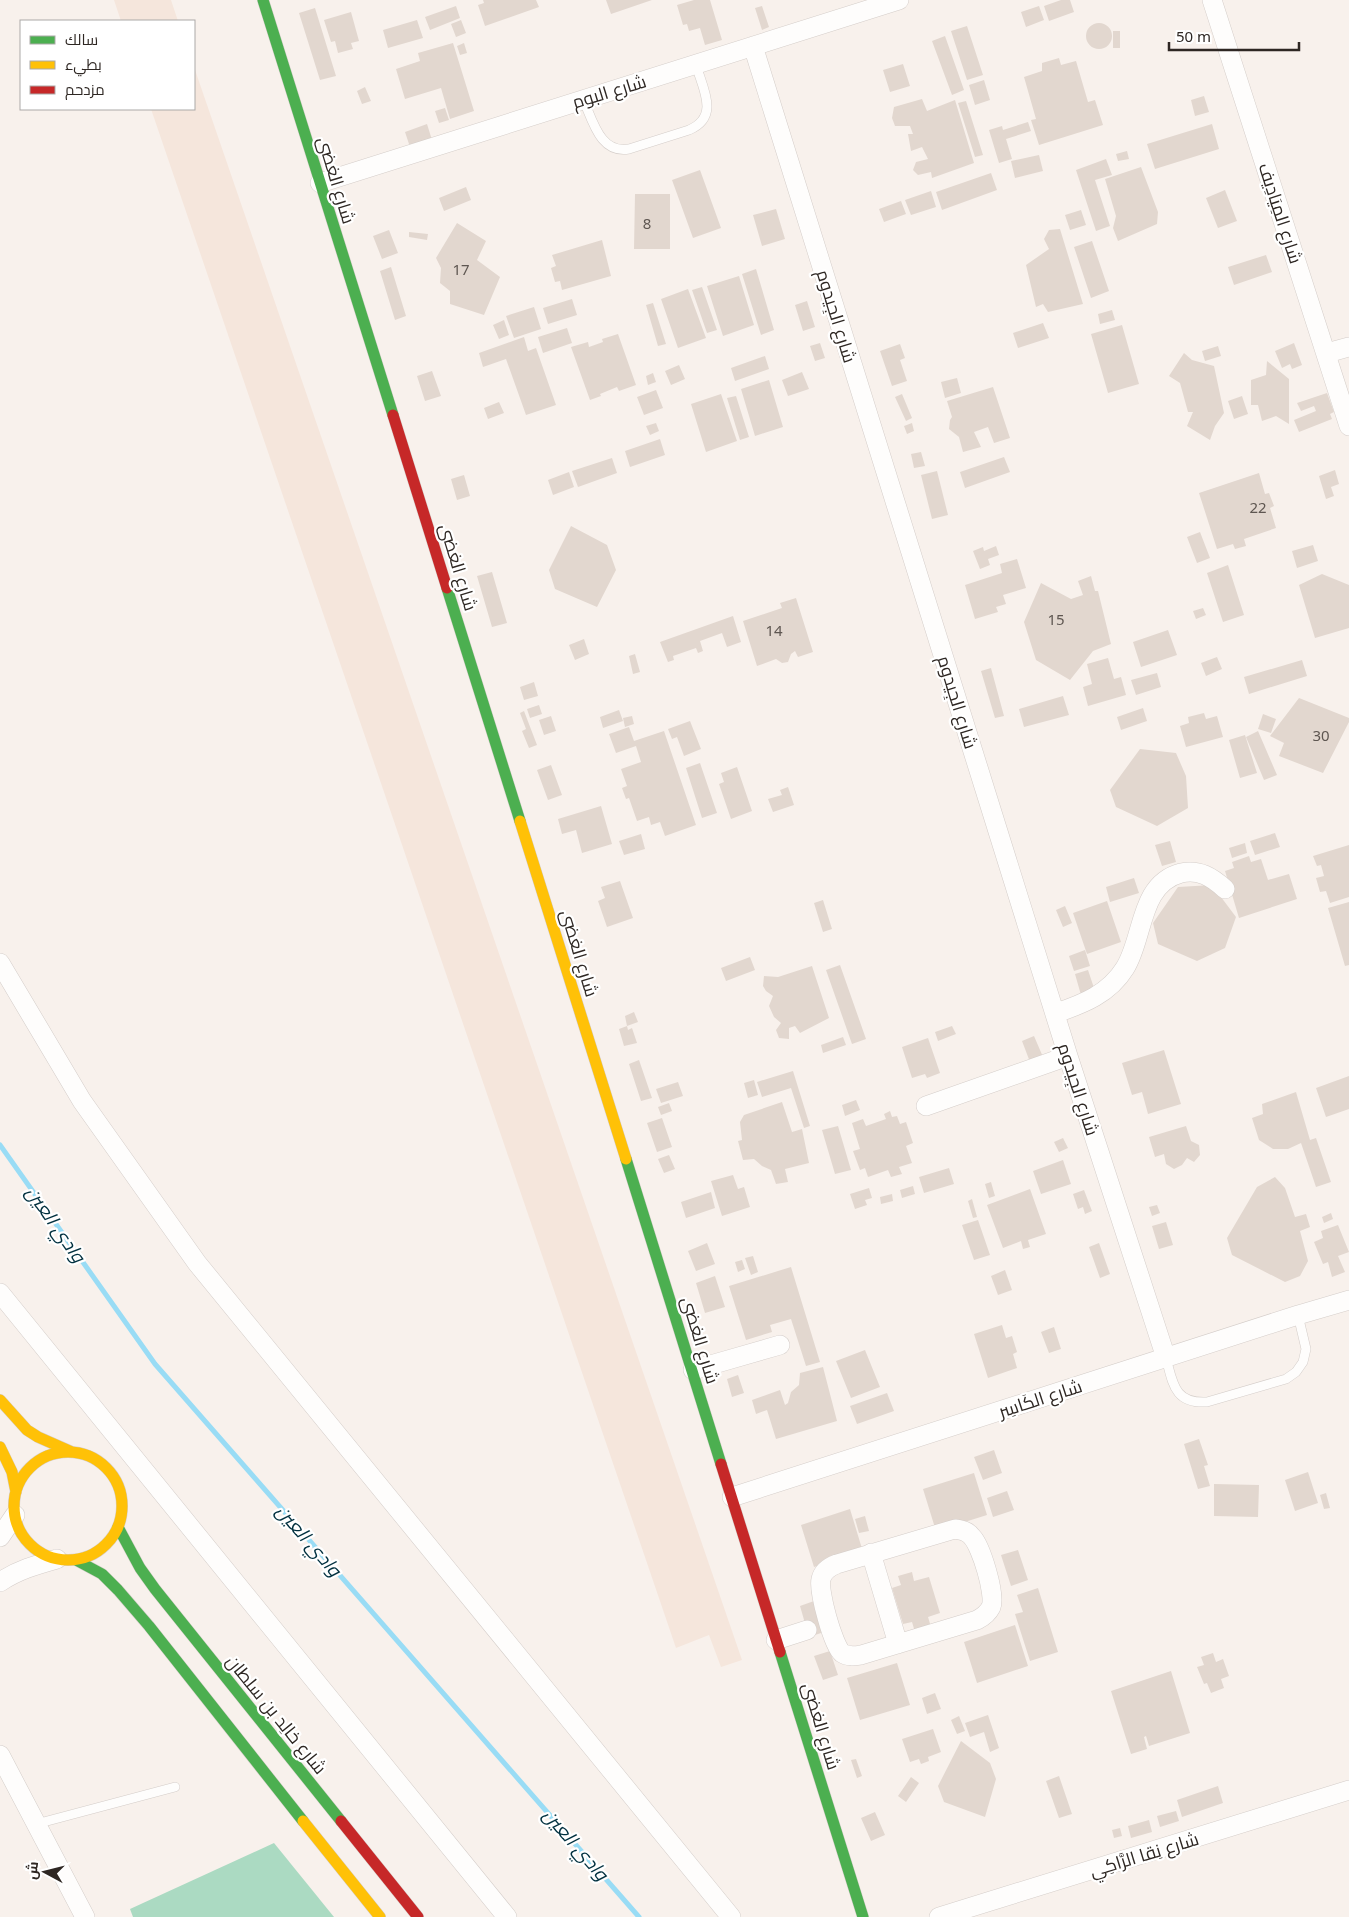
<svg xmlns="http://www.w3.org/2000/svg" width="1349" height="1917" font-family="'Noto Sans',Cairo,sans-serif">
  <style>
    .industrial { fill: #f5e6dc }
    .forest { fill: #abdac2 }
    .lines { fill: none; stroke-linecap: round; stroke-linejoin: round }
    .stream { stroke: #99dcf5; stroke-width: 5 }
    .building { fill: #e2d7cf }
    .lane-casing { stroke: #d4cdc9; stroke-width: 10 }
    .street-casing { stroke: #d4cdc9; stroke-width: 20 }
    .fast-casing { stroke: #d4cdc9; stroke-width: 12 }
    .slow-casing { stroke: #d4cdc9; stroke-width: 12 }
    .jam-casing { stroke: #d4cdc9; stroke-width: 12 }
    .lane { stroke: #fefdfc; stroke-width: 9 }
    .street { stroke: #fefdfc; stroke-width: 19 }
    .fast { stroke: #4caf50; stroke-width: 11 }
    .slow { stroke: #ffc107; stroke-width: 11 }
    .jam { stroke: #c62828; stroke-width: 11 }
    .labels { text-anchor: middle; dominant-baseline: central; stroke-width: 4.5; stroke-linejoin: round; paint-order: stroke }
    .number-label { font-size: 15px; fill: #5e5651 }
    .street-label { font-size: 18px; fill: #2e2723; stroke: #fff }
    .water-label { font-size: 19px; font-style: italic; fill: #00303f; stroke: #fff }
  </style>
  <rect width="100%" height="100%" fill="#f8f1ec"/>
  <path class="industrial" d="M114 0H171L178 21H121Z
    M194 67 742 1660 721 1667 709 1635 676 1648 151 109H194Z"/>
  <path class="forest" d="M274 1843 334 1917H133L130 1909Z"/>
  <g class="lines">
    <path class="stream" d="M0 1145 155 1364 639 1917"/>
  </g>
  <path class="building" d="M483 0H536L539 7 485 26 478 5 484 3Z
    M606 0H652L611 14Z
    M694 0H710L722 40 705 45 700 28 689 31 687 24 683 25 677 5Z
    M1061 0H1070L1074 12 1049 21 1044 6Z
    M456 6 460 18 430 30 425 17Z
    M762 6 769 27 762 30 755 8Z
    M1039 6 1044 20 1026 27 1021 12Z
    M315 8 336 76 320 80 299 13Z
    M351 12 359 41 351 43 353 49 338 53 335 41 331 42 324 20Z
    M417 20 423 38 388 48 383 30Z
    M461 20 466 33 456 37 451 24Z
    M1086 36a13 13 0 1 1 26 0a13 13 0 1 1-26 0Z
    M967 26 983 75 967 80 951 31Z
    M1113 31H1120V48H1113Z
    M945 36 964 90 952 95 932 41Z
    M453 43 474 111 450 119 441 88 405 99 396 69 420 61 418 53Z
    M464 43 467 53 460 55 457 46Z
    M1059 58 1061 65 1076 61 1088 102 1095 100 1103 125 1039 145 1031 120 1036 119 1024 77 1042 71V63Z
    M903 64 910 86 890 92 883 70Z
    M984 80 990 100 975 105 969 85Z
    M365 87 371 101 362 104 357 91Z
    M1204 96 1209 112 1195 116 1191 100Z
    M922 99 927 111 955 100 974 163 932 178 931 172 918 175 913 170 916 162 928 159 922 147 911 151 908 134H913L910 126H895L892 118 894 107Z
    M966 101 983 155 975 157 958 103Z
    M445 108 449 120 439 123 435 111Z
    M1028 122 1031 131 1006 139 1012 159 999 163 989 130 1002 126 1003 130Z
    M427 124 432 140 410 147 405 132Z
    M1212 124 1219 149 1155 169 1147 144Z
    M1127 151 1129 159 1118 161 1116 154Z
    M1039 155 1043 171 1015 178 1011 161Z
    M1106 159 1112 175 1095 180 1110 226 1096 231 1076 170Z
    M1141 167 1158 212 1157 224 1118 241 1113 228 1116 216 1105 179Z
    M700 170 721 228 693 238 672 180Z
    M991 173 997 190 942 210 936 192Z
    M466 187 471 200 444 211 439 198Z
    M1225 190 1237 221 1218 228 1206 198Z
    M931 191 936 207 911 215 905 200Z
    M635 194H670V249H634Z
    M901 201 906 214 884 222 879 209Z
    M776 209 785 239 762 246 753 215Z
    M1081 210 1086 225 1070 230 1065 215Z
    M457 223 486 241 477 260 500 277 484 315 450 304V291L440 283 441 268 436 258Z
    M1060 229 1083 304 1048 312 1043 304 1036 307 1026 265 1049 249 1044 239 1049 230Z
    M389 230 398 253 382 259 373 236Z
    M409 232 428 234 427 240 409 237Z
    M602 240 611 276 562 290 560 281 555 282 551 268 556 266 552 255Z
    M1092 241 1109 291 1091 298 1074 247Z
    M1266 255 1272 272 1234 285 1228 267Z
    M391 267 406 316 395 320 380 271Z
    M756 269 774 330 761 335 742 274Z
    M739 276 754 325 723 336 707 286Z
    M702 287 717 330 707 333 692 290Z
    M688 289 706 338 678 348 661 299Z
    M572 299 577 315 548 324 543 308Z
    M807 301 815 327 803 331 795 305Z
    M653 303 666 344 658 346 646 305Z
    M534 307 541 329 514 338 506 316Z
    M1112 310 1115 320 1100 324 1098 314Z
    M504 320 509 335 499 339 493 325Z
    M1043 323 1049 338 1018 348 1013 333Z
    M1122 325 1139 384 1108 393 1091 334Z
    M567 328 572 343 543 353 538 337Z
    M618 334 636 385 619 391 617 387 600 394 601 396 590 400 571 347 588 342 589 347 603 342 602 339Z
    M524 337 528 351 536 348 556 405 526 415 506 359 483 367 479 353Z
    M820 343 825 358 815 361 810 346Z
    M1294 343 1302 365 1292 369 1290 364 1282 368 1275 351Z
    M900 344 905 358 900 360 907 381 892 386 880 351Z
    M1218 346 1221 356 1205 361 1202 351Z
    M1184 353 1192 360 1214 366 1224 413 1215 426 1210 440 1187 426 1193 412H1188L1180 383 1169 376Z
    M765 356 769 369 735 381 731 368Z
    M1267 361 1289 379V424L1276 416 1262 421 1258 405H1251V380L1266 375Z
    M679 365 685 379 671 385 665 371Z
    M432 371 441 396 425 401 417 376Z
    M802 372 809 389 788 396 782 380Z
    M653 373 656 382 648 385 646 376Z
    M957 378 961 393 945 398 941 382Z
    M769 380 783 427 755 436 741 389Z
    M993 387 1010 438 994 443 988 427 974 432 981 447 963 452 959 437 949 429 950 420 952 417 947 401Z
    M656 390 663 408 644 415 637 397Z
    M1327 393 1334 412 1330 414 1332 419 1299 432 1294 420 1316 411 1314 406 1301 411 1297 403Z
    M721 394 737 441 706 452 691 404Z
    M902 394 912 418 906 421 895 397Z
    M736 396 749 437 740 440 727 398Z
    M1242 396 1248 414 1234 419 1228 401Z
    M499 402 504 413 488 419 484 408Z
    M656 423 659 431 650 435 646 426Z
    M912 423 914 431 907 434 904 426Z
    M660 439 665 455 630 467 625 451Z
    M921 452 925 466 914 468 911 454Z
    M1004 457 1010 472 965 488 960 472Z
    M612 458 617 473 578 487 572 471Z
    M1335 470 1339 484 1331 487 1334 496 1326 499 1319 476Z
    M937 471 948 515 932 519 921 475Z
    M569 472 574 487 553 495 548 480Z
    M1259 473 1265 494 1269 493 1274 506 1270 508 1276 528 1244 539 1246 546 1235 549 1233 544 1217 549 1199 493Z
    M464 475 470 496 457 500 451 479Z
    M571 526 607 545 616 570 597 607 555 589 549 570Z
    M1200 532 1210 558 1197 563 1187 537Z
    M1313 545 1318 561 1297 568 1292 551Z
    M996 546 999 555 988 559 990 565 980 569 973 551 983 547 984 551Z
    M1017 559 1026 588 1003 595 1006 604 996 607 998 612 975 619 965 585 1002 573 1000 564Z
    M1228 565 1244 615 1223 622 1207 573Z
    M492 572 507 623 492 627 477 576Z
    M1322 574 1349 585V628L1315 638 1299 585Z
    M1091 576 1095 591H1098L1111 644 1093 651 1070 680 1036 660 1024 622 1041 583 1071 599 1083 595 1078 581Z
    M796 598 813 652 798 657 795 651 791 654 788 662 782 663 776 659 757 666 743 621 782 608 780 603Z
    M1203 608 1206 615 1196 619 1193 611Z
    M733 616 741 642 727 647 722 633 700 641 703 651 698 653 696 648 673 656 674 660 668 662 660 642Z
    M1168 630 1177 655 1141 667 1133 642Z
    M584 639 589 654 575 660 569 645Z
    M635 654 640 672 633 674 629 656Z
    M1217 657 1222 669 1206 676 1201 663Z
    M1108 658 1114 679 1121 677 1126 695 1088 706 1083 687 1092 684 1087 664Z
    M1302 660 1307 676 1249 694 1244 677Z
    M991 668 1004 716 995 718 981 671Z
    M1157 673 1161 687 1136 695 1131 680Z
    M534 682 538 696 524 700 520 687Z
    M1063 696 1069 715 1024 727 1019 709Z
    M1299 698 1349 718V722L1323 773 1279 756 1284 743 1270 736Z
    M539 705 542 714 530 718 527 709Z
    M1143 708 1147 721 1121 730 1117 717Z
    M619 710 623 721 603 728 600 717Z
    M524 711 537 745 529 748 522 731 526 729 520 713Z
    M1204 713 1206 719 1217 716 1223 737 1186 747 1180 726 1189 723 1188 717Z
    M1263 714 1276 719 1271 733 1258 729Z
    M551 716 556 731 544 735 539 720Z
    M632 716 634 724 625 727 623 718Z
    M690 721 701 749 684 756 677 737 672 739 668 729Z
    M629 727 634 741 664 731 696 825 665 836 660 822 651 825 649 817 637 821 629 798 626 799 622 788 627 786 621 769 641 762 636 746 616 753 609 734Z
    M1258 731 1277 775 1264 780 1246 737Z
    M1245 735 1257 773 1240 778 1229 740Z
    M1140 749 1176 753 1186 776 1188 808 1157 826 1116 807 1110 790Z
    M700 763 717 813 702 818 686 768Z
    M551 765 562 795 548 800 537 770Z
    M737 767 752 811 731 819 719 784 724 782 721 773Z
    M788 787 794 805 773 812 768 799 782 795 780 790Z
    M601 806 612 844 582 853 576 830 562 834 558 819Z
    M1275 833 1280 847 1255 855 1250 841Z
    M641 834 645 849 624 855 619 841Z
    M1170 841 1176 862 1162 866 1155 845Z
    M1245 843 1247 853 1232 858 1229 848Z
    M1349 845V897L1330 903 1326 891 1320 892 1316 878 1324 876 1321 865 1317 866 1313 856Z
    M1249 856 1251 862 1261 859 1268 880 1289 874 1297 899 1239 918 1225 871 1234 868 1232 862Z
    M1134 878 1139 893 1110 902 1106 887Z
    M620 881 633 918 607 927 598 901 605 898 601 887Z
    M1212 885 1236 917 1225 948 1197 961 1158 944 1153 923 1178 887Z
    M823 900 832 929 823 932 814 903Z
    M1107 901 1121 942 1087 954 1073 913Z
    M1349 902V965L1345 966 1328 908Z
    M1065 906 1072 923 1063 927 1056 910Z
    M1085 950 1090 966 1074 971 1069 956Z
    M750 957 755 970 726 981 721 968Z
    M840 965 866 1039 852 1044 826 970Z
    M812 966 829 1018 800 1033 795 1026 789 1028V1039L779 1038 776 1030 781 1023 774 1017 769 1006 773 996 766 991 763 986 764 976 778 977Z
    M1088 970 1095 991 1081 995 1075 974Z
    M634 1012 638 1022 627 1026 625 1016Z
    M627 1026 628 1030 632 1028 637 1043 624 1046 619 1029Z
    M952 1026 956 1034 938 1041 935 1032Z
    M1034 1036 1043 1057 1030 1062 1022 1041Z
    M843 1037 846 1045 823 1053 821 1045Z
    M928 1038 940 1073 927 1078 925 1074 912 1078 902 1047Z
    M1164 1050 1181 1104 1148 1114 1142 1092 1132 1095 1122 1063Z
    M639 1060 652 1098 641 1101 629 1064Z
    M793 1071 810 1126 804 1128 791 1088 762 1097 757 1082Z
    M1349 1076V1109L1326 1117 1316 1088Z
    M754 1080 758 1095 748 1098 744 1083Z
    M678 1082 683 1096 661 1103 656 1089Z
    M1296 1092 1310 1140 1316 1138 1331 1182 1316 1187 1301 1143 1288 1149H1273L1259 1140 1252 1118 1263 1114 1262 1104Z
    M856 1100 860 1110 845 1116 842 1105Z
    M782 1102 792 1132 802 1129 809 1163 785 1169 788 1182 776 1184 771 1170 762 1166 754 1159 743 1160 738 1141 742 1140 740 1122 744 1115Z
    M669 1103 672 1111 661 1115 658 1107Z
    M890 1111 892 1117 897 1116 900 1124 906 1122 913 1143 906 1146 912 1163 899 1167 902 1174 891 1177 888 1170 868 1177 865 1168 860 1170 853 1151 860 1149 852 1123 863 1119 866 1126 886 1119 884 1114Z
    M662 1118 672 1147 657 1152 647 1123Z
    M838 1126 851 1170 835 1174 822 1130Z
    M1186 1126 1191 1141 1199 1145 1200 1155 1194 1162 1187 1158 1182 1165 1174 1169 1166 1164 1164 1154 1155 1157 1149 1137Z
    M1063 1138 1068 1148 1059 1152 1054 1142Z
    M669 1155 675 1169 664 1173 658 1159Z
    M1063 1160 1071 1184 1041 1194 1033 1171Z
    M949 1168 954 1184 924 1193 919 1177Z
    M733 1175 738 1189 744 1187 750 1207 722 1216 711 1181Z
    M1275 1177 1285 1188 1295 1217 1306 1214 1310 1227 1300 1231 1308 1261 1300 1276 1285 1282 1232 1255 1227 1238 1257 1187Z
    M991 1182 995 1196 989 1198 985 1184Z
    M913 1186 915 1194 902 1198 900 1190Z
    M869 1188 872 1198 865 1200 867 1205 855 1209 850 1194Z
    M1030 1189 1046 1234 1028 1240 1030 1247 1023 1249 1021 1241 1003 1248 987 1205Z
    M1084 1190 1092 1211 1085 1214 1083 1207 1078 1209 1073 1194Z
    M711 1192 715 1208 686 1218 681 1202Z
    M892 1194 893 1201 881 1204 880 1197Z
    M972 1199 977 1217 973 1218 968 1201Z
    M1157 1205 1160 1213 1152 1216 1149 1207Z
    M1331 1213 1333 1219 1324 1223 1322 1217Z
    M978 1220 990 1255 974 1260 962 1225Z
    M1166 1222 1173 1245 1159 1249 1152 1226Z
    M1338 1225 1349 1252 1338 1256 1345 1272 1332 1277 1328 1262 1323 1264 1314 1242 1323 1238 1321 1231Z
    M707 1243 715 1264 696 1271 688 1251Z
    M1099 1243 1110 1274 1100 1278 1089 1247Z
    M753 1256 758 1272 751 1275 745 1258Z
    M742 1260 745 1269 738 1272 735 1262Z
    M791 1267 820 1362 806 1366 791 1319 770 1325 772 1332 746 1340 729 1286Z
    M1005 1270 1012 1290 998 1295 991 1276Z
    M715 1276 725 1307 705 1313 696 1283Z
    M1002 1325 1006 1338 1012 1336 1017 1352 1013 1354 1017 1368 988 1378 974 1334Z
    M1054 1327 1061 1349 1049 1353 1041 1332Z
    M865 1350 880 1387 851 1398 836 1361Z
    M823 1367 837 1421 776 1439 767 1410 756 1414 752 1400 780 1390 785 1405 788 1403 791 1392 799 1385 800 1373Z
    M738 1375 744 1393 732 1397 727 1379Z
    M887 1393 894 1411 857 1424 850 1406Z
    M1199 1439 1208 1465 1204 1466 1210 1486 1198 1489 1184 1444Z
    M994 1450 1002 1473 983 1480 974 1457Z
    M1308 1472 1318 1503 1295 1511 1285 1480Z
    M974 1473 987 1515 936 1531 923 1489Z
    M1214 1484 1259 1485 1258 1517 1214 1516Z
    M1007 1491 1014 1510 993 1517 987 1498Z
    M1326 1493 1330 1508 1324 1509 1320 1495Z
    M850 1509 863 1552 814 1567 801 1525Z
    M865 1516 869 1531 859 1533 855 1519Z
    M1018 1550 1028 1580 1011 1586 1001 1555Z
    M912 1572 914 1581 929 1577 940 1613 928 1617 931 1627 915 1632 912 1622 903 1624 892 1588 901 1585 898 1576Z
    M1038 1588 1058 1652 1030 1661 1015 1614 1023 1612 1017 1595Z
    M814 1601 824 1632 809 1637 800 1606Z
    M1015 1625 1028 1666 977 1683 964 1642Z
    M830 1651 838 1675 823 1680 814 1656Z
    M1213 1653 1216 1662 1223 1659 1229 1676 1221 1679 1224 1688 1211 1693 1207 1683 1204 1684 1197 1667 1204 1665 1201 1657Z
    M897 1663 910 1705 860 1720 847 1678Z
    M1171 1671 1190 1733 1149 1746 1146 1736 1144 1737 1147 1749 1131 1754 1111 1691Z
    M935 1693 941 1709 927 1714 922 1698Z
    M988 1715 999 1748 990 1752 984 1732 970 1737 965 1723Z
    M959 1716 965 1731 957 1734 951 1720Z
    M933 1729 941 1752 928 1757 929 1761 921 1764 919 1759 910 1762 902 1739Z
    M961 1741 990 1763 996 1779 985 1817 944 1802 938 1786Z
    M856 1759 862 1776 857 1778 851 1760Z
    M1059 1776 1072 1814 1059 1818 1046 1781Z
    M911 1777 919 1783 906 1802 898 1796Z
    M1218 1786 1223 1803 1182 1817 1177 1800Z
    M1176 1811 1179 1821 1160 1827 1157 1816Z
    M875 1812 885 1835 871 1841 861 1818Z
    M1149 1820 1152 1832 1131 1838 1128 1826Z
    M1120 1828 1122 1836 1114 1838 1112 1830Z"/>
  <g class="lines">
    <defs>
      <path id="lane" d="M583 99C593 121 600 154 629 149L689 130C720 117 703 89 696 65
        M1166 1358C1173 1383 1174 1404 1207 1402L1286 1379 1296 1372 1303 1362 1306 1349 1298 1315
        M36 1824 175 1787"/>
      <path id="street" d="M1212 0 1349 426
        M753 46 1068 1056 1166 1358
        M320 183 899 0
        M1327 353 1349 347
        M0 963 82 1101 197 1263 731 1917
        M1056 1013C1083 1004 1109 994 1125 968 1144 938 1139 884 1181 873 1199 869 1212 877 1225 889
        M926 1106 1068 1056
        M0 1293 507 1917
        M693 1370 780 1345
        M732 1497 1298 1315 1349 1300
        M955 1529C962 1530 968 1531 972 1537 981 1546 996 1595 991 1607 988 1613 983 1617 977 1620L861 1655C854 1656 848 1657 842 1653 833 1645 818 1591 821 1579 823 1571 829 1567 837 1564Z
        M0 1537 15 1515
        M871 1553 898 1644
        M0 1582C18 1570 36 1565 57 1559
        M776 1640 807 1630
        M0 1755 85 1917
        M939 1917 1349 1790"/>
      <path id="fast" d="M263 0 393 415
        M447 588 520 821
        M626 1159 721 1464
        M118 1527 140 1568 155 1589 341 1821
        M76 1560 102 1574 118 1590 149 1626 303 1821
        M780 1652 863 1917"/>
      <path id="slow" d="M520 821 626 1159
        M0 1400 27 1430 38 1437 72 1452
        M0 1447 12 1472 16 1492
        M14 1506a54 54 0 1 1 108 0a54 54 0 1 1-108 0Z
        M303 1821 380 1917"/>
      <path id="jam" d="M393 415 447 588
        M721 1464 780 1652
        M341 1821 418 1917"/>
    </defs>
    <use href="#lane" class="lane-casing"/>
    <use href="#street" class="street-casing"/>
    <use href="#fast" class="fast-casing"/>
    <use href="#slow" class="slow-casing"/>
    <use href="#jam" class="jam-casing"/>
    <use href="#lane" class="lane"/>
    <use href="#street" class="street"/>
    <use href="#fast" class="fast"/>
    <use href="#slow" class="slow"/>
    <use href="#jam" class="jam"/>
  </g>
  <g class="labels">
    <g class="number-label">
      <text x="647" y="223">8</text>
      <text x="461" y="269">17</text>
      <text x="1258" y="507">22</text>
      <text x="1056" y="619">15</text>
      <text x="774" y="630">14</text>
      <text x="1321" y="735">30</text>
    </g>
    <g class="street-label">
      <text transform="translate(609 91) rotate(-17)">شارع البوم</text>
      <text transform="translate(337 180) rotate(73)">شارع الغضى</text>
      <text transform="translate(1281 213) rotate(72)">شارع المِيَادِيف</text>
      <text transform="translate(837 316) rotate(73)">شارع الجِيدوم</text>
      <text transform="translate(459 567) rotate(73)">شارع الغضى</text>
      <text transform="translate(958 702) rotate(73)">شارع الجِيدوم</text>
      <text transform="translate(580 953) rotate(73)">شارع الغضى</text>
      <text transform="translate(1079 1089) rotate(72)">شارع الجِيدوم</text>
      <text transform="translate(701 1340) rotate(73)">شارع الغضى</text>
      <text transform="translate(1040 1398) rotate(-18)">شارع الكَاسِر</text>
      <text transform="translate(277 1714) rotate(51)">شارع خالِد بن سلطان</text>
      <text transform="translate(822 1726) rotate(73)">شارع الغضى</text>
      <text transform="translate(1144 1854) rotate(-17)">شارع نِقا الرَّاكِي</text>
    </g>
    <g class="water-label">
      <text transform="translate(56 1224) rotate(55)">وادي العين</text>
      <text transform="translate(309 1540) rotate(49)">وادي العين</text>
      <text transform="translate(576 1844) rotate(49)">وادي العين</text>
    </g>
  </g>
  <rect x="20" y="20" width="175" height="90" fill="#ffffff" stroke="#aba9a7"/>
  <rect x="30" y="36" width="25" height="8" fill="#4caf50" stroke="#aba9a7"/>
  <text x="65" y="45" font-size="15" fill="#2e2723">سالك</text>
  <rect x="30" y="61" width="25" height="8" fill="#ffc107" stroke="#aba9a7"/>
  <text x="65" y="70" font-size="15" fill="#2e2723">بطيء</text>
  <rect x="30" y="86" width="25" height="8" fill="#c62828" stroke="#aba9a7"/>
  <text x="65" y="95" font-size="15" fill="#2e2723">مزدحم</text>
  <g transform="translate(45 1872) rotate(277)" stroke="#ffffff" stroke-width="4" paint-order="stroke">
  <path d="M0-4L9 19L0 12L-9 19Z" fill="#2e2723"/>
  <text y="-8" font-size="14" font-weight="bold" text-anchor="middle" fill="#2e2723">ش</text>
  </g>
  <path d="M1169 42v8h130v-8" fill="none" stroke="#2e2723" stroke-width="2.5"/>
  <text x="1176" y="42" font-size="15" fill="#2e2723" stroke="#ffffff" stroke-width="4" paint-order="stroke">50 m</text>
</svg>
